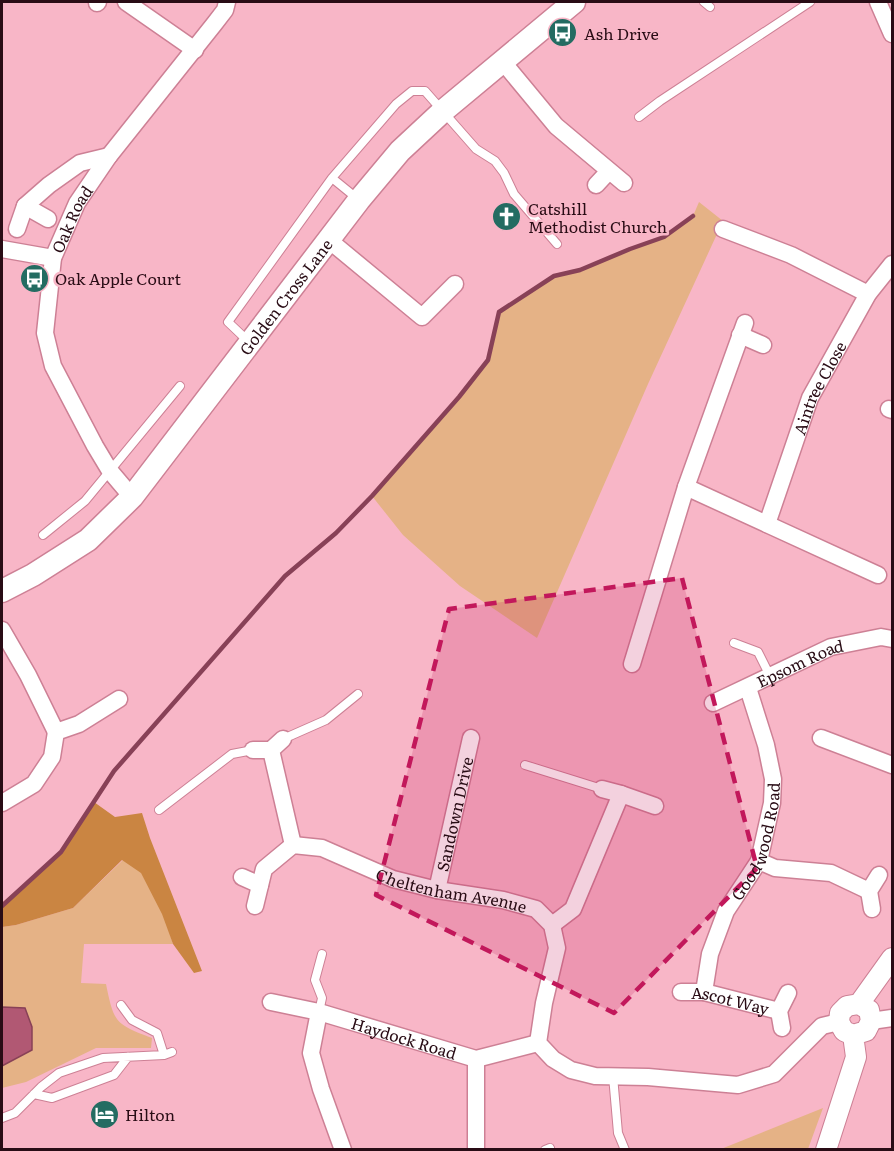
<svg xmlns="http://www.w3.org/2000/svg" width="894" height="1151" font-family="Literata,serif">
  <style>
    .green { fill: #e5b286 }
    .forest { fill: #ca8542 }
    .water { fill: #b15873; stroke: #884157; stroke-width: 1.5 }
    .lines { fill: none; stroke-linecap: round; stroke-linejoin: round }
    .stream { stroke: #884157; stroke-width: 4.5 }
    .service-casing { stroke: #cd8095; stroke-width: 10 }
    .minor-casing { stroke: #cd8095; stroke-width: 19 }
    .tertiary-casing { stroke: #cd8095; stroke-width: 22 }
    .secondary-casing { stroke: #cd8095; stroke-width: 25 }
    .service { stroke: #fff; stroke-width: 8 }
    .minor { stroke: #fff; stroke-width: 16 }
    .tertiary { stroke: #fff; stroke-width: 20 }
    .secondary { stroke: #fff; stroke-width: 22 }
    .marked { fill: #c2185b; fill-opacity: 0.2; stroke: #c2185b; stroke-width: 4.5; stroke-dasharray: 12 8; stroke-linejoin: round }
    .labels { text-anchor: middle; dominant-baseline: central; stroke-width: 5; stroke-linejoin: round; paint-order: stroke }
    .poi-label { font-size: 16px; fill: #290c15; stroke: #f8b6c7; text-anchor: start }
    .street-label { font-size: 16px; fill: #290c15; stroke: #f8b6c7 }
  </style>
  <rect width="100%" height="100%" fill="#f8b6c7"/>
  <path class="green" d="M699 202 723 221 648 384 537 638 460 586 403 535 372 496 459 397 488 360 499 312 554 276 580 270 630 249 664 237 693 216Z
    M124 859 141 872 163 913 173 944H84L81 983 106 984C114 1023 115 1024 152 1038L151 1048H96L26 1082 2 1088V927L16 925 73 908Z
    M823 1108 808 1149H721Z"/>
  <path class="forest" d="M94 802 115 817 142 813 150 838 202 971 194 973 173 944 162 914 141 873 122 860 73 908 16 925 2 927V903L61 852Z"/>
  <path class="water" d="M2 1007 25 1008 32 1027V1050L2 1066Z"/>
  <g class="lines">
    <path class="stream" d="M2 906 61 852 114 771 285 576 336 533 372 496 459 397 488 360 499 312 554 276 580 270 630 249 664 237 693 216"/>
    <defs>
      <path id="service" d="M704 2 710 7
        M639 117 660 101 810 2
        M332 178 359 200
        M249 342 228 322 332 178 396 104 412 91H425L476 149 495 161 504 173 514 194 557 244
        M43 535 85 501 180 386
        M734 643 758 652 770 676
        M283 739 326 720 358 694
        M525 765 602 789
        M159 810 232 754 253 750
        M121 1005 132 1020 157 1033 164 1055
        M319 1012 322 998 315 980 322 954
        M613 1076 618 1133 625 1150
        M34 1094 52 1098 114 1075 128 1057
        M2 1118 15 1113 41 1087 59 1073 103 1058 164 1055 172 1052
        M545 1150 550 1148"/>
      <g id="minor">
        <path d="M126 2 195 50"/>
        <path d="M878 2 892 34"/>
        <path d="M97 3 98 2"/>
        <path d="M503 62 556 126 624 183"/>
        <path d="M596 185 609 171"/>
        <path d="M25 206 48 219"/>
        <path d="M17 229 25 206 49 185 80 163 109 156"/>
        <path d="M723 229 791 255 868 294"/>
        <path d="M330 241 422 317 455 284"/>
        <path d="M2 249 53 258"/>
        <path d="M740 335 763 345"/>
        <path d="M889 409 892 410"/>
        <path d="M686 487 878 575"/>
        <path id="s1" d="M132 497 110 471 95 446 53 366 45 333 53 258 77 203 109 156 215 23 225 10 227 2"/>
        <path id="s2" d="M767 524 810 398 868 294 892 264"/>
        <path d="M2 630 28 675 56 732"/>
        <path d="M632 664 686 487 745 323"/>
        <path id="s3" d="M713 703 831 647 881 637 892 639"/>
        <path d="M821 738 892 765"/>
        <path d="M283 739 271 750 293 845"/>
        <path d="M253 750H271"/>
        <path d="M602 789 621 794"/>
        <path d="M2 803 34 784 52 757 56 732 79 724 119 699"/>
        <path d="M759 861 775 868 831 873 869 891"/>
        <path d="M242 877 260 885"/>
        <path id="s4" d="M437 890 471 738"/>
        <path id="s5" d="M255 906 264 869 293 845 322 848 393 879 437 890 503 900 536 909 552 925 557 948 544 1003 538 1043 553 1059 571 1070 595 1076 648 1077 738 1085 774 1074 822 1026 839 1022"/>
        <path d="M872 909 869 891 879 875"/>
        <path d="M552 925 573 909 621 794 655 806"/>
        <path id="s6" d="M681 992H704L779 1011"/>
        <path id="s7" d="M704 992 710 954 726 911 759 861 772 803 773 779 766 745 748 688"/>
        <path id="s8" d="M271 1002 319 1012 476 1059 538 1043"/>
        <path d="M319 1012 311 1053 321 1089 343 1150"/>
        <path d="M871 1021 892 1018"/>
        <path d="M782 1028 779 1011 788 993"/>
        <path d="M476 1059V1150"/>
      </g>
      <path id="tertiary" d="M859 1004 869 1010 871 1021 866 1031 853 1035 844 1031 839 1022 840 1013 847 1006 859 1004 892 958
        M826 1150 856 1057 853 1035"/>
      <g id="secondary">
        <path id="s9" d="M2 591 33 575 88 540 132 497 359 200 400 151 443 111 574 2"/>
      </g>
    </defs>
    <use href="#service" class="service-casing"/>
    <use href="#minor" class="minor-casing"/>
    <use href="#tertiary" class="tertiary-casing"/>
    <use href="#secondary" class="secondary-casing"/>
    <use href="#service" class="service"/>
    <use href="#minor" class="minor"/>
    <use href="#tertiary" class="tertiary"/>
    <use href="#secondary" class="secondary"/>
  </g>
  <path class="marked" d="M682 578 757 868 614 1013 376 895 449 609Z"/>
  <defs>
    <symbol id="bus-disc" viewBox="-11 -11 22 22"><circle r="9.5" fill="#246c62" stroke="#f8b6c7"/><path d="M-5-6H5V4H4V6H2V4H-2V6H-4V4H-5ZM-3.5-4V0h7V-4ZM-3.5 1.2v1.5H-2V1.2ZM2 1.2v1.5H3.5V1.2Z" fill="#fff"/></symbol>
    <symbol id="church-disc" viewBox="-11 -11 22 22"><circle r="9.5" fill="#246c62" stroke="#f8b6c7"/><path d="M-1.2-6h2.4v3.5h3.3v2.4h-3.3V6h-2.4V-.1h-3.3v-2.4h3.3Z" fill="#fff"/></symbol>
    <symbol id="hotel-disc" viewBox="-11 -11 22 22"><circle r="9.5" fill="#246c62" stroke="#f8b6c7"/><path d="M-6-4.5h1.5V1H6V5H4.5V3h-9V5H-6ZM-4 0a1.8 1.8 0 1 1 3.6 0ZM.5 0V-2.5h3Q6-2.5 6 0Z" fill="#fff"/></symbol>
  </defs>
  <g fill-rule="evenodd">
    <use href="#bus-disc" x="546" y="16" width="33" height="33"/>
    <use href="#church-disc" x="490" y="200" width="33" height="33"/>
    <use href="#bus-disc" x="18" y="262" width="33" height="33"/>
    <use href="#hotel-disc" x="88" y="1098" width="33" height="33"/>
  </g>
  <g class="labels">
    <g class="poi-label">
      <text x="584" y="33">Ash Drive</text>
      <text x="528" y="208">Catshill<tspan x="528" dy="18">Methodist Church</tspan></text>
      <text x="55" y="278">Oak Apple Court</text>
      <text x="125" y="1114">Hilton</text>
    </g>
    <g class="street-label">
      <text stroke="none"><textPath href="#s1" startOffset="306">Oak Road</textPath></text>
      <text stroke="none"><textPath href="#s9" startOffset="414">Golden Cross Lane</textPath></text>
      <text stroke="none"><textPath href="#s2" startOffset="146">Aintree Close</textPath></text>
      <text stroke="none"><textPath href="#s3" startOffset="96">Epsom Road</textPath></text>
      <text stroke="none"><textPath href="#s4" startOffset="78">Sandown Drive</textPath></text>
      <text stroke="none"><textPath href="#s7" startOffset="162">Goodwood Road</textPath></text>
      <text stroke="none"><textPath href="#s5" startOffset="242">Cheltenham Avenue</textPath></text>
      <text stroke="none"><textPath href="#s6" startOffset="50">Ascot Way</textPath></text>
      <text stroke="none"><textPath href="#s8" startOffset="138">Haydock Road</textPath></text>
    </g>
  </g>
  <rect width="894" height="1151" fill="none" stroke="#290c15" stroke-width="6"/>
</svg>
